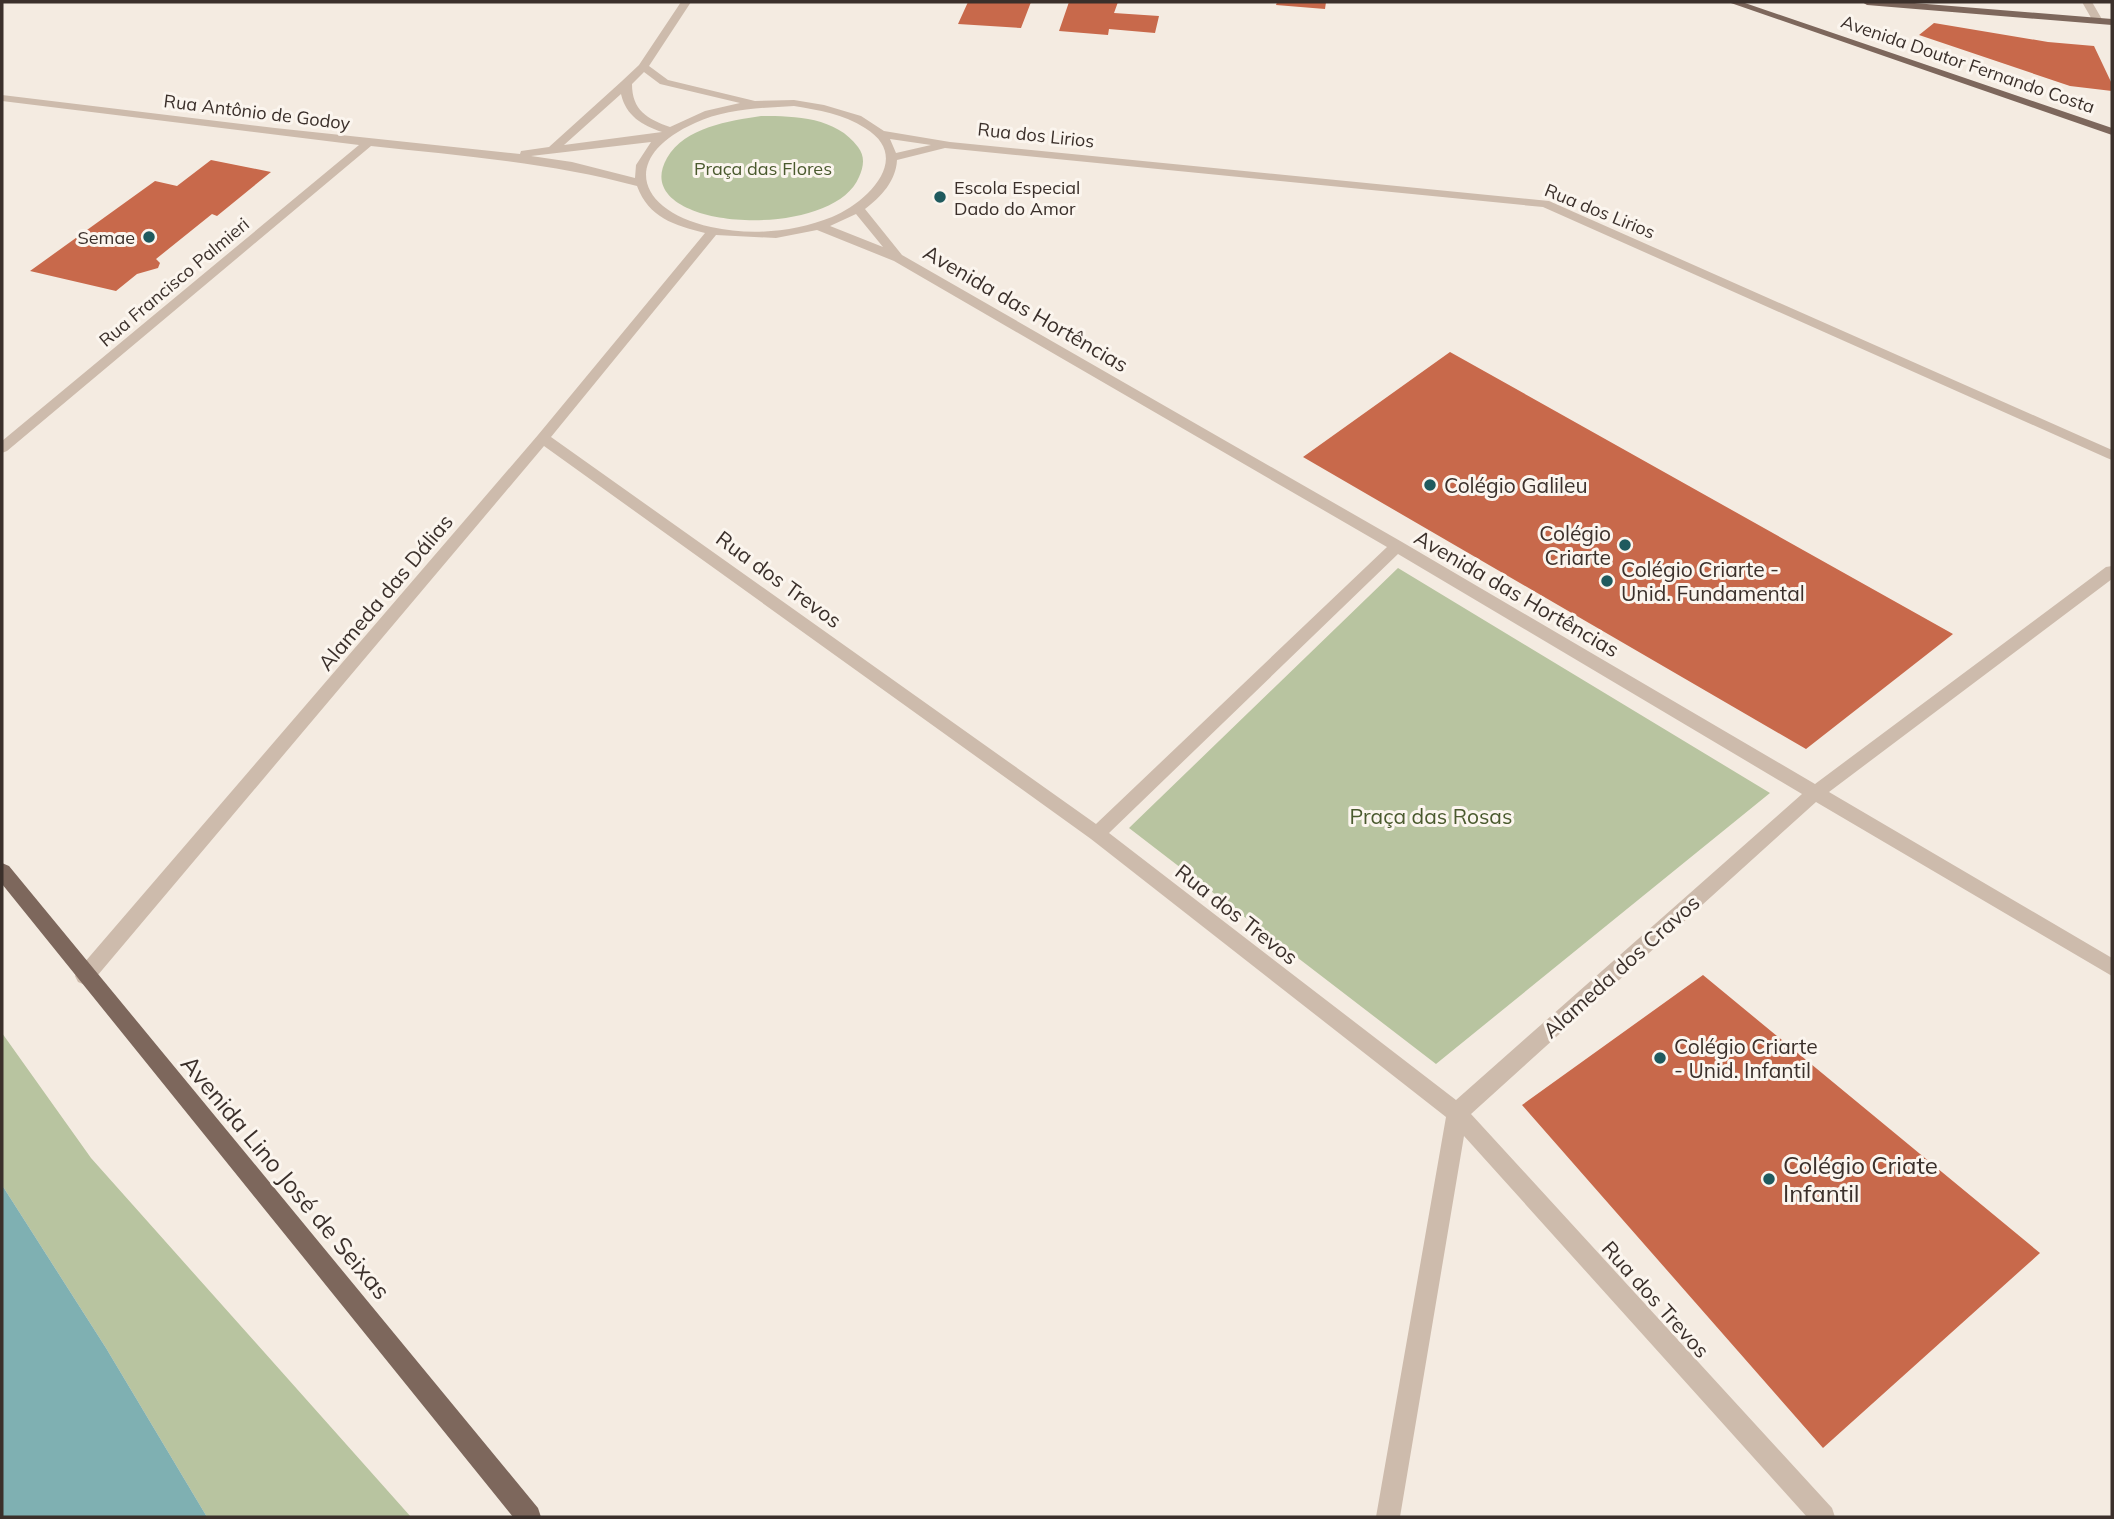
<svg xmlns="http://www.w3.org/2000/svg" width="2114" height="1519" font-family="Mulish,sans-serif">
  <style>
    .green { fill: #b8c4a0 }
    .water { fill: #7fb0b2 }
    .building { fill: #c8694b }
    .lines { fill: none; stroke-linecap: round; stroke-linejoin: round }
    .minor { fill: #cdbbac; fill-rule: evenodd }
    .major { fill: #7d675c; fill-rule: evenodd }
    .poi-dot { fill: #1f5a5e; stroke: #fbf5ee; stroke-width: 2.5 }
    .labels { text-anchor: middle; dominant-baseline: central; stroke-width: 6; stroke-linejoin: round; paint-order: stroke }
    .far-street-label { font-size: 18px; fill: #3b302b; stroke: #fbf5ee }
    .far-park-label { font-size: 18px; fill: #4a5a2e; stroke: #fbf5ee }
    .far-poi-label { font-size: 18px; fill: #3b302b; stroke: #fbf5ee; text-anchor: start }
    .street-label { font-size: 21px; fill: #3b302b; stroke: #fbf5ee }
    .poi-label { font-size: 21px; fill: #3b302b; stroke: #fbf5ee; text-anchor: start }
    .park-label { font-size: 21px; fill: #4a5a2e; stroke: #fbf5ee }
    .near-poi-label { font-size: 24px; fill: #3b302b; stroke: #fbf5ee; text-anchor: start }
    .near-street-label { font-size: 24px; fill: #3b302b; stroke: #fbf5ee }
  </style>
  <rect width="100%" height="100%" fill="#f4ebe1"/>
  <path class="green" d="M761 116C795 116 836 117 858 147 865 156 864 166 859 177 832 243 625 231 667 158 685 127 729 121 761 116Z
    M1398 568 1770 793 1436 1064 1129 828Z
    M2 1033 91 1158 411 1517H207L106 1348 2 1185Z"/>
  <path class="water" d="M2 1185 106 1348 207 1517H2Z"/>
  <path class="building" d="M968 2H1031L1021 28 958 24Z
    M1069 2H1118L1114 13 1159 16 1155 33 1109 29 1108 35 1059 31Z
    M1277 2H1326L1325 9 1276 5Z
    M1934 23 2048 42 2094 46 2112 84V91L2070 86 1919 35Z
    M211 160 271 172 217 216 212 214 156 259 160 263 158 268 137 274 116 291 30 271 155 181 177 186Z
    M1450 352 1953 634 1806 749 1303 457Z
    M1703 975 2040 1253 1823 1448 1522 1105Z"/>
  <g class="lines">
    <path class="minor" d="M681 2H691L649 66 668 80 755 101 794 100 824 105 861 116 884 131 950 142 1549 201 2112 450V460L2107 458 1543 207 945 148 897 160C896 181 881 197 865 209L902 255 1402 542 1815 784 2106 567 2112 566V579L1829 792 2112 958V976L1816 802 1471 1114 1832 1508 1835 1517H1807L1464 1136 1400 1517H1376L1446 1117 1091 839 544 446 92 982 85 985 78 982 75 976 78 970 538 435 705 233C674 225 649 218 637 186 549 162 461 156 371 146L7 451 2 453V441L359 145 2 101V95L275 128 520 154 521 151 549 147 622 81 639 65ZM644 72 660 84 740 103 705 111 670 127C647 119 632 110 632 84ZM621 94C626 116 642 125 662 132L564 145ZM794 106C818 110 844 114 865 128 914 158 866 203 832 217 795 232 751 236 711 227 637 211 619 157 695 123 726 109 760 108 794 106ZM890 139 931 145 896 153ZM651 142 636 165 635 178 572 162 531 156ZM856 214 883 247 830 226ZM817 230 894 261 1387 547 1096 824 551 437 716 235 776 238ZM1398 554 1802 794 1456 1100 1109 833Z
      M2082 2H2092L2103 21 2102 23H2094Z"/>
    <path class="major" d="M1728 2H1742L2112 128V135Z
      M1862 2H1902L2112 19V25L1867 5Z
      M2 863 9 866 538 1508 541 1517H513L2 884Z"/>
  </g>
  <g class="poi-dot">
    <circle cx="940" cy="197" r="7"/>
    <circle cx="149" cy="237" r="7"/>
    <circle cx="1430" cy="485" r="7"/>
    <circle cx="1625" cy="545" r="7"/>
    <circle cx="1607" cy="581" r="7"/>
    <circle cx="1660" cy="1058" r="7"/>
    <circle cx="1769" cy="1179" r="7"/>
  </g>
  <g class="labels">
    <g class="far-street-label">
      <text transform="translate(1968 64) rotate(19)">Avenida Doutor Fernando Costa</text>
      <text transform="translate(257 112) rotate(7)">Rua Antônio de Godoy</text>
      <text transform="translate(1036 135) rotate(6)">Rua dos Lirios</text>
      <text transform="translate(1600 211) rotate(22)">Rua dos Lirios</text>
      <text transform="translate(174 282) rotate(-40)">Rua Francisco Palmieri</text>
    </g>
    <g class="far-park-label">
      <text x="763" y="168">Praça das Flores</text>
    </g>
    <g class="far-poi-label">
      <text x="954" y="187">Escola Especial<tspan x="954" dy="21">Dado do Amor</tspan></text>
      <text x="135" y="237" text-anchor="end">Semae</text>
    </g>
    <g class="street-label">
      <text transform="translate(1026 308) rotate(30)">Avenida das Hortências</text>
      <text transform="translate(779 579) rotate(36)">Rua dos Trevos</text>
      <text transform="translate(385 592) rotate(-50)">Alameda das Dálias</text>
      <text transform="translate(1517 593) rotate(30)">Avenida das Hortências</text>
      <text transform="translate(1237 914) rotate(38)">Rua dos Trevos</text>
      <text transform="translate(1621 966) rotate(-42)">Alameda dos Cravos</text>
      <text transform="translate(1656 1299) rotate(48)">Rua dos Trevos</text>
    </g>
    <g class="poi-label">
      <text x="1444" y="485">Colégio Galileu</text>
      <text x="1611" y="533" text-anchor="end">Colégio<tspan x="1611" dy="24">Criarte</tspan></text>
      <text x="1621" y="569">Colégio Criarte -<tspan x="1621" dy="24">Unid. Fundamental</tspan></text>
      <text x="1674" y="1046">Colégio Criarte<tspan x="1674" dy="24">- Unid. Infantil</tspan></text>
    </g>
    <g class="park-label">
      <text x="1431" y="816">Praça das Rosas</text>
    </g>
    <g class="near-poi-label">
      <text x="1783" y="1165">Colégio Criate<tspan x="1783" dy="28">Infantil</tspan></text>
    </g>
    <g class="near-street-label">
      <text transform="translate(286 1177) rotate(50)">Avenida Lino José de Seixas</text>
    </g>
  </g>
  <rect width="2114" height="1519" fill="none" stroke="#3b302b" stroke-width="7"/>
</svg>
